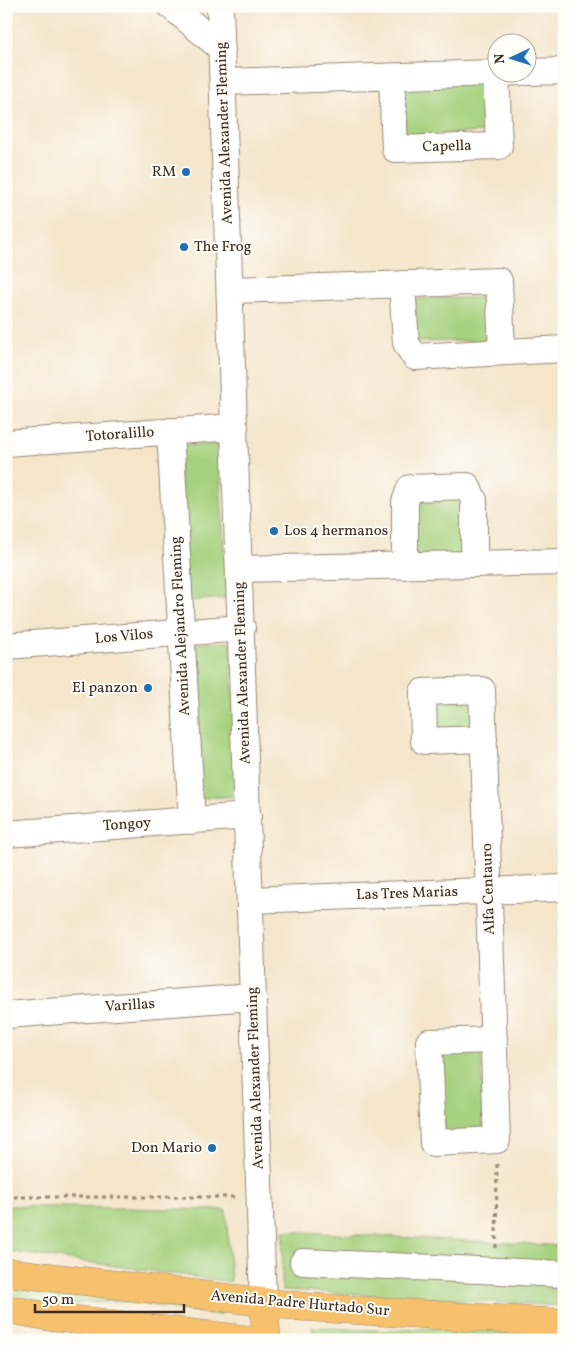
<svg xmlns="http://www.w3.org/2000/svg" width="570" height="1346" font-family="Vollkorn,serif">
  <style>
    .built { fill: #f5cfdb }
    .green { fill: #a6d17e; stroke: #707e4e }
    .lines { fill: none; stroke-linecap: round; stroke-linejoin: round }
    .minor-casing { stroke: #988874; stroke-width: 28 }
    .major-casing { stroke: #988874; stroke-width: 29 }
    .path { stroke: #988874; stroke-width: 3; stroke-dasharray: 4 4; stroke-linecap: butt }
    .minor { stroke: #fff; stroke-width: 26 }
    .major { stroke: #f7c06c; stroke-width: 28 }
    .poi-dot { fill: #1f6fb2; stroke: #fdfcf7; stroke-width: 2 }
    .labels { text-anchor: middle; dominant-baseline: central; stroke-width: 4; stroke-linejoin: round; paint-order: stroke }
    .street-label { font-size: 15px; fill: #3b2a1e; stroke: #fdfcf7 }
    .poi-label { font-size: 15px; fill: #3b2a1e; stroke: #fdfcf7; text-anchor: end }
  </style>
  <rect width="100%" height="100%" fill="#fdfcf7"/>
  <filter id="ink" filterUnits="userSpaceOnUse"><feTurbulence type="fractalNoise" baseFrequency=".02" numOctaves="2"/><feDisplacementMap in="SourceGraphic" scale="10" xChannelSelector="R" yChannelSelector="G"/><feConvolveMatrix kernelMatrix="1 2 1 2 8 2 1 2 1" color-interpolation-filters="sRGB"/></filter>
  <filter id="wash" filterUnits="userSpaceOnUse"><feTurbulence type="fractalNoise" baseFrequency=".0096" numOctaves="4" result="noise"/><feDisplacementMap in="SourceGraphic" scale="20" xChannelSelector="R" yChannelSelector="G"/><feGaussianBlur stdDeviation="1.12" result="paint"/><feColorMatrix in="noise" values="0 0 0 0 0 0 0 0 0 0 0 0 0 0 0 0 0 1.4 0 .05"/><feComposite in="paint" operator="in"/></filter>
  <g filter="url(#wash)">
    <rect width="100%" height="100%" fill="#f4e5cb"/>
    <path class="built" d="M6 1327 24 1332 67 1340H6Z"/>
    <path class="green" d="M484 76 486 132 405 135 404 78Z
      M495 297 496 340 416 342 415 299Z
      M218 444 227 598 188 601 178 446Z
      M462 498 464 557 413 558 411 500Z
      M230 642 240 796 200 798 191 644Z
      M472 701 473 732 433 734 432 702Z
      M481 1051 484 1131 445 1133 442 1053Z
      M6 1206 226 1210 231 1282 6 1251Z
      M283 1231 564 1246V1306L282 1290Z
      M6 1284 221 1309 220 1315 126 1302H87L66 1306 6 1298Z
      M312 1327 388 1331 451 1327 564 1332V1340H444L313 1333Z"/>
  </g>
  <g filter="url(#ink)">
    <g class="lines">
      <defs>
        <path id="minor" d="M171 6 222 49
          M220 6 263 1302
          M528 72 564 71
          M392 77 395 149 499 146 496 73
          M223 82 522 72
          M402 284 406 343 415 357 564 349
          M230 290 499 281 502 352
          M170 431 192 821
          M6 443 235 427
          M405 566V502L410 488 467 486 474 500V564
          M240 569 564 562
          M6 646 242 628
          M484 739 424 741 423 692 482 690C487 840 492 990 497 1140L433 1143 429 1042 494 1040
          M6 834 248 816
          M250 900 564 888
          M6 1015 253 997
          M303 1262 564 1274"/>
        <path id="major" d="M6 1272 305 1307 564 1323
          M263 1302 267 1340
          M6 1309 51 1317 250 1340"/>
      </defs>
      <use href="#minor" class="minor-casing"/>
      <use href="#major" class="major-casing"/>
      <path class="path" d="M6 1197H238
        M496 1248 497 1162"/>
      <use href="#minor" class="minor"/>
      <use href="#major" class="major"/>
    </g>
  </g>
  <g class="poi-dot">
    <circle cx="186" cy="172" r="5"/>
    <circle cx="184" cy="247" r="5"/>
    <circle cx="274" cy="531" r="5"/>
    <circle cx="148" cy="688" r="5"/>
    <circle cx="212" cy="1148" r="5"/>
  </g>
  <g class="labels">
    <g class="street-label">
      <text transform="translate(225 133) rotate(-92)">Avenida Alexander Fleming</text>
      <text transform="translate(447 147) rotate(-2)">Capella</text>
      <text transform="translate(120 435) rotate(-4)">Totoralillo</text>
      <text transform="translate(181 626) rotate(-93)">Avenida Alejandro Fleming</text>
      <text transform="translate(124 637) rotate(-5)">Los Vilos</text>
      <text transform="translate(243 673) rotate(-92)">Avenida Alexander Fleming</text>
      <text transform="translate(127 825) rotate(-4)">Tongoy</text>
      <text transform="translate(489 889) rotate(-92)">Alfa Centauro</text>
      <text transform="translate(407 894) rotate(-2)">Las Tres Marias</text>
      <text transform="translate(130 1006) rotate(-4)">Varillas</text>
      <text transform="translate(256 1078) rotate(-92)">Avenida Alexander Fleming</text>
      <text transform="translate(300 1304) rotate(5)">Avenida Padre Hurtado Sur</text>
    </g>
    <g class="poi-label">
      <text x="176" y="172">RM</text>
      <text x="194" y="247" text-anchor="start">The Frog</text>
      <text x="284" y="531" text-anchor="start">Los 4 hermanos</text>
      <text x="138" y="688">El panzon</text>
      <text x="202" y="1148">Don Mario</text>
    </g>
  </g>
  <rect width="570" height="1346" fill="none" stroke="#fdfcf7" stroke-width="25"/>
  <g transform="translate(512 58) rotate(266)"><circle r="24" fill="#fdfcf7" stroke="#afa8a0"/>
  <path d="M0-4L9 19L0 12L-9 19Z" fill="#1f6fb2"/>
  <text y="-8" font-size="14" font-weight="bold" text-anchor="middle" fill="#3b2a1e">N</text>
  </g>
  <path d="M35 1304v8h149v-8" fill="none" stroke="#3b2a1e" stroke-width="2.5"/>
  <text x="42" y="1304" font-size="15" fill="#3b2a1e" stroke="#fdfcf7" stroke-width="4" paint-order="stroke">50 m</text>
</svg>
